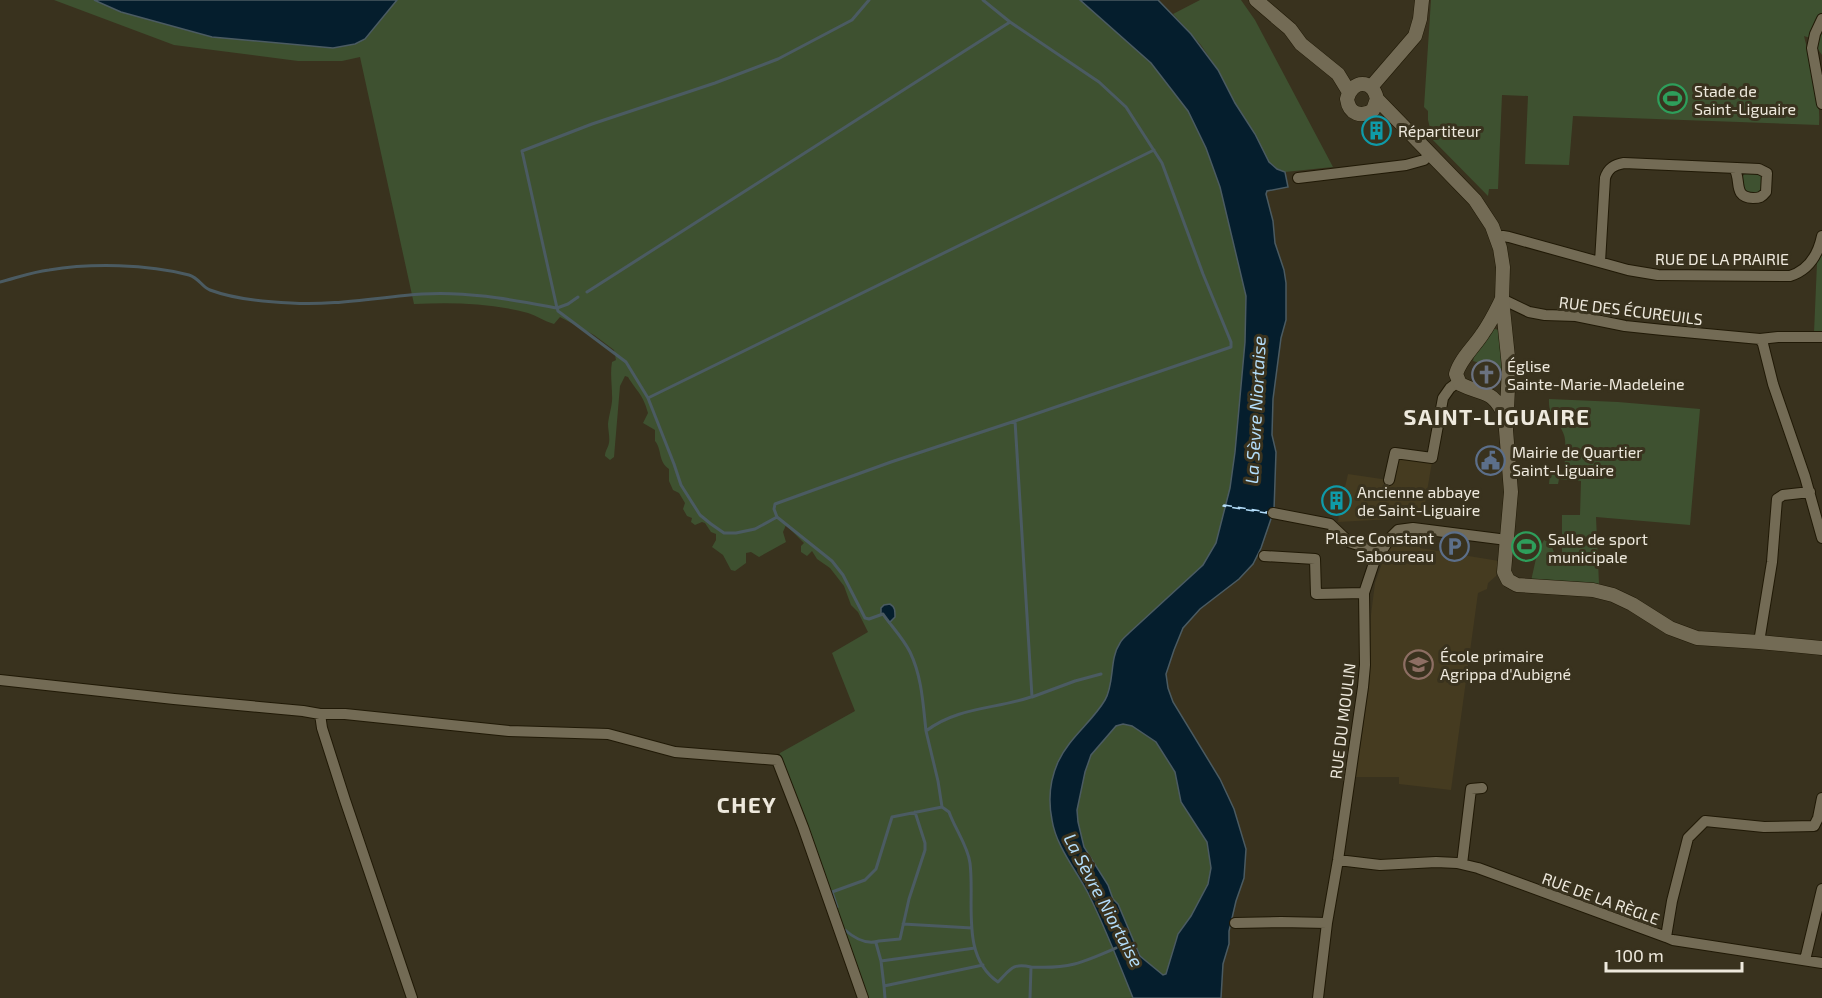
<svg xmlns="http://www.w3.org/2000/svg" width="1822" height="998" font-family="'Exo 2',sans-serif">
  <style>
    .built { fill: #453b20 }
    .green { fill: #3e5130 }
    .water { fill: #051e2d; stroke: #4b5b62; stroke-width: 1.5; fill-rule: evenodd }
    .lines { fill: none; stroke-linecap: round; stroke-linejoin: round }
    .stream { stroke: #4b5b62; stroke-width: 3 }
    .ferry { stroke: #b3ddfa; stroke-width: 1.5; stroke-dasharray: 8 6; stroke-linecap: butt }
    .minor-casing { stroke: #201906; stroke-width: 12 }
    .tertiary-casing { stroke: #201906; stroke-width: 15 }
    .minor { stroke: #736b55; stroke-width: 10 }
    .tertiary { stroke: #736b55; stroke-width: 14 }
    .labels { text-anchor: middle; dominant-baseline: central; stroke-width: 6; stroke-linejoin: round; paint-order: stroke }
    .poi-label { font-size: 16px; fill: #eee9dd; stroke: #39321e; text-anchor: start }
    .street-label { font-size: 16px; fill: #eee9dd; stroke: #39321e }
    .water-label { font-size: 18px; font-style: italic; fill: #b3ddfa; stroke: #39321e }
    .district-label { font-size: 22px; font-weight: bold; letter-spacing: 1.5px; fill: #eee9dd; stroke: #39321e }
  </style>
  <rect width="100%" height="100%" fill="#39321e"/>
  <path class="built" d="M1399 457 1432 462 1423 515 1392 519 1338 522 1342 487H1345L1348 474 1395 481Z
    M1395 540 1420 543V548L1499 561 1496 576 1488 583 1487 589 1478 593 1451 790 1399 784V777H1356L1370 679 1371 615 1375 583 1384 558Z"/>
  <path class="green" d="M54 0H1080L1151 63 1169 85 1189 111 1206 148 1220 186 1246 296 1245 342 1235 452 1231 541 1119 644 1132 726 1156 742 1175 772 1181 802 1207 842 1211 868 1208 884 1191 916 1176 939 1166 974V998H857L820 886 775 764 780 753 855 711 832 653 868 632 858 612 851 605 844 586 830 568 817 559 812 551 807 556 801 552V546L804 543 786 525 783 532 786 542 759 557 751 552 746 553V563L735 571 731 570 723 555 712 547 716 540V534L711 532 705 523 702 522 695 525 691 522 692 518 687 516 683 509 685 503 679 493 673 490 669 481V469C658 462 662 449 655 441V430L643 423 648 413C643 394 637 392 628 377L625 376 620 386 614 457 610 460 605 456C605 451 608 448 609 443 610 437 608 430 608 424 609 414 613 404 612 395 612 384 610 373 612 362L616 360 614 350 594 335 560 317 554 324C544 321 537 316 528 313 491 303 452 302 414 304L360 57 342 61H298L174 45Z
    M1200 0H1241L1255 20 1333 167 1285 172 1277 169 1269 162 1255 134 1235 103 1218 70 1201 45 1173 14Z
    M1431 0H1822V55L1810 38 1804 36C1811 65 1821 95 1819 125L1573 116 1569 165 1525 164 1528 96 1502 95 1498 189H1489L1488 196 1426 133 1431 132 1428 120V111L1424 107Z
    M1745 173 1762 174V188L1759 192 1746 193C1742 187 1740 179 1745 173Z
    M1818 240H1822V333H1814Z
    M1491 328 1503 331V370L1473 361 1475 353Z
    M1549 399 1618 402 1700 409 1690 525 1596 517 1599 584 1531 581 1537 554 1540 555 1541 546 1544 540 1551 544 1558 564 1562 561V515H1580L1581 481 1559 479 1558 484H1549L1550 474 1564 475C1564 465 1567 443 1564 435 1559 420 1548 418 1549 399Z"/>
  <path class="water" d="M94 0H397L365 39 355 44 333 48 212 37 121 12Z
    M1080 0H1158L1191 34 1218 70 1235 103 1255 134 1269 162 1277 169 1285 172 1288 187 1267 191 1266 194 1273 221 1275 243 1284 270 1286 283V320L1281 338 1273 399 1272 435 1276 452 1274 510 1261 548 1253 564 1239 579 1200 609 1183 628 1174 650 1166 674 1168 688 1173 702 1220 779 1234 809 1246 849 1244 878 1236 901 1229 931V944L1223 964 1221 998H1133C1119 963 1105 927 1088 893 1076 870 1056 846 1052 820 1048 800 1050 780 1058 762 1069 738 1092 722 1105 700 1115 683 1109 659 1120 643 1122 639 1126 636 1129 633L1203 565 1216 543 1230 488 1235 452 1245 342 1246 296 1220 187 1206 148 1188 111 1151 63ZM1123 724 1132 726 1156 742 1175 772 1181 802 1207 842 1211 868 1208 884 1191 916 1178 934 1166 974 1163 975 1140 956 1118 904 1113 899 1108 885 1084 847 1078 822 1077 810 1085 772 1091 755 1116 726Z
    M890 604C895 607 895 610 895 617L889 623 883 615H881V608L884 605Z"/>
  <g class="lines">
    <path class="stream" d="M983 0 1010 22 1099 82 1126 107 1162 163 1203 274 1231 342V347L1015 421 1032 697 1075 681 1101 674
      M0 282C16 278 32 272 49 270 91 263 147 264 189 275 199 278 202 287 210 290 234 299 266 302 291 303 332 306 380 297 422 294 468 291 513 300 557 308L522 151 592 124 715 83 778 59 852 20 869 0
      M587 292 1010 22
      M578 297 568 304 557 308 558 311 626 362 648 398 674 464 681 485 700 515 711 524 724 533H736L755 529 777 517
      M648 398 1154 150
      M1015 421 891 462 775 504 774 509 777 517 832 561 843 575 865 618 869 619 883 614C892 627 903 638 910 652 922 677 923 704 926 731 957 707 996 709 1031 697
      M942 807 949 812C955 829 968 846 970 863 975 902 960 956 998 982 1011 969 1012 963 1031 967L1030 998
      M837 907 832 892 865 880 876 869 892 817 942 807 938 781 926 731
      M903 924 972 928
      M845 930C854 938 866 945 879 941L900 939 909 899 925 850V843L915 812
      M876 943 881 961 975 948
      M881 961 884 986 983 965
      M1031 967C1069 969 1082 963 1116 948
      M884 986 885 998"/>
    <path class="ferry" d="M1224 505 1273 513V514L1223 506Z"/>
    <defs>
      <path id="minor" d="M1822 19 1815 34 1812 48 1822 104
        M1298 178 1406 165 1424 160 1431 153
        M1497 237 1503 236 1509 237 1628 270 1658 275 1790 276C1809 270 1818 255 1822 236
        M1600 262 1605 178C1608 168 1614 165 1624 163L1759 169 1767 173 1766 192C1762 197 1760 198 1753 198 1732 197 1742 180 1734 168
        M1502 299 1529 312 1545 315 1576 316 1625 326 1663 330 1760 339 1763 344 1773 384 1805 477 1822 538
        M1760 339 1778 337H1822
        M1389 480 1395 453 1432 458 1443 398 1450 388 1458 382
        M1273 513 1330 524 1349 542 1380 552
        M1264 556 1315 559 1316 594 1364 593
        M1759 642 1772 562 1777 499 1783 495 1810 492
        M0 680 174 699 303 711 320 714H345L509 731 608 734 675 752 777 760 803 827 863 998
        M320 714 322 728 345 800 412 998
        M1338 860 1380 865 1436 862 1457 863 1478 868 1666 937 1672 901 1688 838 1705 821 1764 827 1814 826 1818 818 1822 798
        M1462 864 1471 789 1482 788
        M1235 923 1281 922 1327 923
        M1666 937 1673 940 1822 963
        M1805 960 1822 889
        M1318 998 1327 923 1338 860 1363 687 1365 665 1364 593 1374 563 1390 538 1398 530 1413 528 1507 540"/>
      <path id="tertiary" d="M1256 0 1290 29 1301 44 1338 74 1349 92
        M1371 87 1415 36 1420 19 1422 0
        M1377 99 1373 110C1361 118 1349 114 1347 99 1352 79 1373 79 1377 99L1475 200 1492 226 1500 248 1503 267 1502 299 1509 367 1506 430 1511 492 1504 572 1508 580 1517 585 1593 590 1613 595 1632 604 1670 628 1697 638 1759 642 1822 648
        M1502 299C1496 311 1491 322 1483 333 1475 346 1460 359 1456 374L1460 384C1486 397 1490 387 1506 417"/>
    </defs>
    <use href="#minor" class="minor-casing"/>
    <use href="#tertiary" class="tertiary-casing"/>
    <use href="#minor" class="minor"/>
    <use href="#tertiary" class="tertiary"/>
  </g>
  <defs>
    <symbol id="stadium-ring" viewBox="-11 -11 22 22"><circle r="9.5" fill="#39321e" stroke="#2e9e5b" stroke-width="1.5"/><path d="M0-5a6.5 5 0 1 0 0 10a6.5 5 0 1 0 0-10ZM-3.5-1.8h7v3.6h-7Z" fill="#2e9e5b"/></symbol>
    <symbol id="building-ring" viewBox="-11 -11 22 22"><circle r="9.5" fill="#39321e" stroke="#0f9aa8" stroke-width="1.5"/><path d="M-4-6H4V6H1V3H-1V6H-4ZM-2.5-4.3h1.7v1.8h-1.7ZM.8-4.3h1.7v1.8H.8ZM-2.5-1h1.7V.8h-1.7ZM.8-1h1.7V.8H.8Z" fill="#0f9aa8"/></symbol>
    <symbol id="church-ring" viewBox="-11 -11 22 22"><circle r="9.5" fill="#39321e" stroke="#6b7280" stroke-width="1.5"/><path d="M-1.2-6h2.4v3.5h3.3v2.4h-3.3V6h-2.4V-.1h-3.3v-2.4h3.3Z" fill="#6b7280"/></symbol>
    <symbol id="civic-ring" viewBox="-11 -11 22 22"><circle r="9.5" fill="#39321e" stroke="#5c6f8a" stroke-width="1.5"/><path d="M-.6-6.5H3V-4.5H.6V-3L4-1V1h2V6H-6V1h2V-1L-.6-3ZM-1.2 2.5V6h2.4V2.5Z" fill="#5c6f8a"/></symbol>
    <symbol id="parking-ring" viewBox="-11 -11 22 22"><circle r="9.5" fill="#39321e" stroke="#5c6f8a" stroke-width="1.5"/><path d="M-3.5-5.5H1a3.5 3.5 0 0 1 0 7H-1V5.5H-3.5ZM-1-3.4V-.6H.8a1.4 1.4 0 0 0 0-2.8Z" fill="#5c6f8a"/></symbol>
    <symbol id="school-ring" viewBox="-11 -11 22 22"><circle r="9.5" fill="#39321e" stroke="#8d6e63" stroke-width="1.5"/><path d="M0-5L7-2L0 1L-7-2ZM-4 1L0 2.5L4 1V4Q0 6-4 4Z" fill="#8d6e63"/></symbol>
  </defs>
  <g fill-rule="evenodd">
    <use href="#stadium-ring" x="1656" y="82" width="33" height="33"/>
    <use href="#building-ring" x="1360" y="114" width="33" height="33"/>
    <use href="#church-ring" x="1470" y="358" width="33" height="33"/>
    <use href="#civic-ring" x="1474" y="444" width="33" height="33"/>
    <use href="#building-ring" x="1320" y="484" width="33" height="33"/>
    <use href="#parking-ring" x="1438" y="530" width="33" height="33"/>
    <use href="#stadium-ring" x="1510" y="530" width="33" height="33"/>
    <use href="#school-ring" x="1402" y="648" width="33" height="33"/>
  </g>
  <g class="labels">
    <g class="poi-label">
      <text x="1694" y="90">Stade de<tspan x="1694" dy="18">Saint-Liguaire</tspan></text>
      <text x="1398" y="130">Répartiteur</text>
      <text x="1507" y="365">Église<tspan x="1507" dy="18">Sainte-Marie-Madeleine</tspan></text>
      <text x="1512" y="451">Mairie de Quartier<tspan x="1512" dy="18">Saint-Liguaire</tspan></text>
      <text x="1357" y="491">Ancienne abbaye<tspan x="1357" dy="18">de Saint-Liguaire</tspan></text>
      <text x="1434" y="537" text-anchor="end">Place Constant<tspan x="1434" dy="18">Saboureau</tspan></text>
      <text x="1548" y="538">Salle de sport<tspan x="1548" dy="18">municipale</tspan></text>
      <text x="1440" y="655">École primaire<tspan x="1440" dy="18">Agrippa d'Aubigné</tspan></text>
    </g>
    <g class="street-label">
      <text x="1722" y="258">RUE DE LA PRAIRIE</text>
      <text transform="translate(1631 310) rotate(7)">RUE DES ÉCUREUILS</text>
      <text transform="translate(1342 721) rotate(-83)">RUE DU MOULIN</text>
      <text transform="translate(1601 898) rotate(20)">RUE DE LA RÈGLE</text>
    </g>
    <g class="water-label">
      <text transform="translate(1255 410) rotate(-87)">La Sèvre Niortaise</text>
      <text transform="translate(1104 900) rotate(62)">La Sèvre Niortaise</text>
    </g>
    <g class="district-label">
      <text x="1497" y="416">SAINT-LIGUAIRE</text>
      <text x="747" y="804">CHEY</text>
    </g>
  </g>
  <path d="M1606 962v9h136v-9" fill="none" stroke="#eee9dd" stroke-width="3"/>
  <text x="1615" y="962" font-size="18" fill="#eee9dd" stroke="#39321e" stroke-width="4.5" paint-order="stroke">100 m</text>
</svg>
